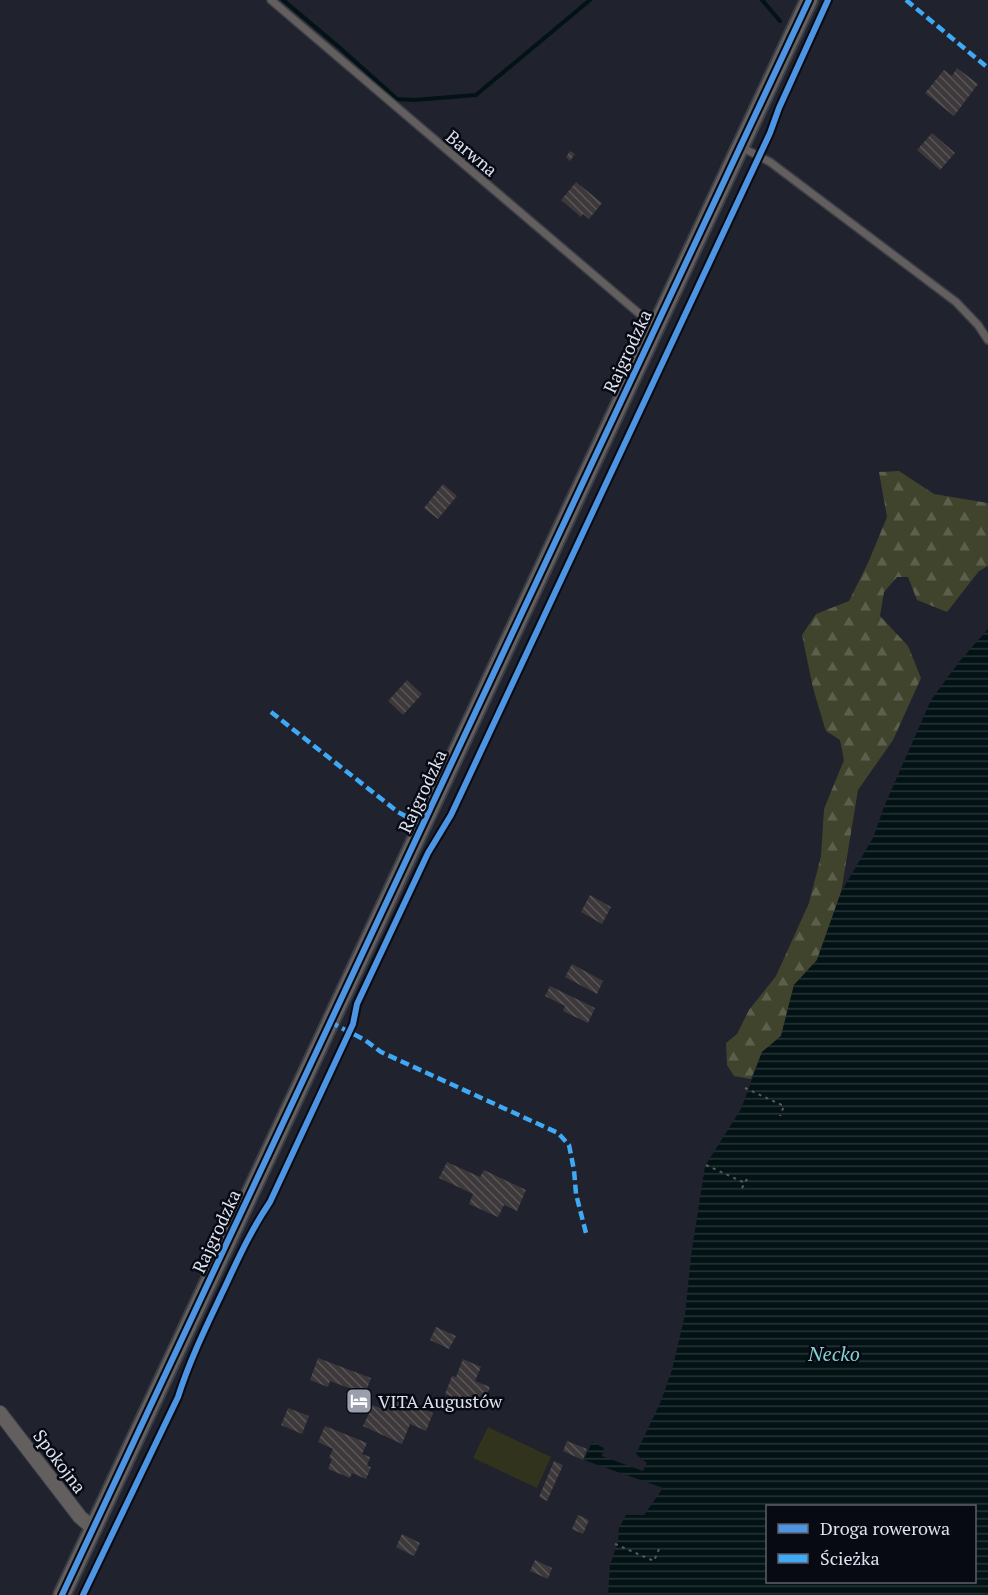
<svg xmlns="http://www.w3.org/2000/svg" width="988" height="1595" font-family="'PT Serif',serif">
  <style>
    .green { fill: #31331d }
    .forest { fill: url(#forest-firs) }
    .water { fill: url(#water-rules); fill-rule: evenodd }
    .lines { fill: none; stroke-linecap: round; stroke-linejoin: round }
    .stream { stroke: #031214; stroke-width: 4 }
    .building { fill: url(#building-back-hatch) }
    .service-casing { stroke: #3b3e47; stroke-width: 10 }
    .minor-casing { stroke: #3b3e47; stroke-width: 16 }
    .tertiary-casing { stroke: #3b3e47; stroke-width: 20 }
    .path { stroke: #5c5a5d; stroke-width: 2; stroke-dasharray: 3 4.5; stroke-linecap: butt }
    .service { stroke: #635f5f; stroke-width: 7 }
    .minor { stroke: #635f5f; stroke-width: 14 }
    .tertiary { stroke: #635f5f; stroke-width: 16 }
    .quiet { stroke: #3fa9f5; stroke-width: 4.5; stroke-dasharray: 9 4.5; stroke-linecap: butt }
    .cycleway-casing { stroke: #070a12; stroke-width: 10 }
    .cycleway { stroke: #4d94e3; stroke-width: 6 }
    .labels { text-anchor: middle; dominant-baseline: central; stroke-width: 5; stroke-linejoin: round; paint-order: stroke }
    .street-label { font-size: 18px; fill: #dde2ef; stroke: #070a12 }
    .poi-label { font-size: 18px; fill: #dde2ef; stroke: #070a12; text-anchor: start }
    .water-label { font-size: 20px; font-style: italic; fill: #85d0d3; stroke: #070a12 }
  </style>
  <defs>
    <pattern id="forest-firs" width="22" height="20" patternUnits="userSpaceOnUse" patternTransform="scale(1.5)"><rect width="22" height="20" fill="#41442c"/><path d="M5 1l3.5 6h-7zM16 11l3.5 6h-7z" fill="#5c5f4b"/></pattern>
    <pattern id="water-rules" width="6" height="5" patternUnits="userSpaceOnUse" patternTransform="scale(1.5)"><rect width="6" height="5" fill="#031214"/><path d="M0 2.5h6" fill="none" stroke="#273436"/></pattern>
    <pattern id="building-back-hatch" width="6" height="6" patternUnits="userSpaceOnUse" patternTransform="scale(1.5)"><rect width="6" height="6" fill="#3d393b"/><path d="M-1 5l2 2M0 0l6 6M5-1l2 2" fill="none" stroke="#595558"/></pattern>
  </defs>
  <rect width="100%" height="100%" fill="#20222d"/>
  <path class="green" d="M488 1427 551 1457 537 1488 473 1458Z"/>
  <path class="forest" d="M899 471 934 494 988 503V566L979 571 947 612 917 600 908 577H897L884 592 880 616 908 646 921 678 893 740 858 790 841 893 817 960 794 985 781 1036 762 1052 751 1079 734 1076 727 1065 726 1043 737 1034 749 1010 776 976 809 903 821 856 824 809 844 760 840 740 826 731 824 725 813 688 802 635 816 614 849 601 868 563 887 517 879 472Z"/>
  <path class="water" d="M988 629V1595H608L610 1565 618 1542 619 1528 626 1515H644L663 1488 584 1460 592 1442 604 1448 602 1456 643 1471 647 1463 636 1454 661 1401 672 1370 685 1315 691 1256 705 1166 741 1109 762 1052 781 1036 794 985 817 960 841 892 873 838 884 807 931 700 959 662ZM768 1506H974V1582H768Z"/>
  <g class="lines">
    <path class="stream" d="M283 0 339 47 397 99 414 100 476 95 590 0
      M762 0 780 21"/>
  </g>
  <path class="building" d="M957 68 978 84 954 116 925 93 944 70 952 76Z
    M932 133 955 153 940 170 917 150Z
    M570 151 575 154 570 161 566 157Z
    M576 182 602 203 589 219 583 214 581 217 561 200Z
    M443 484 457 496 438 519 424 508Z
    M407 680 422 694 403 715 388 701Z
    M590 895 611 907 602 924 581 912Z
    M572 964 603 981 597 994 565 977Z
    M550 986 595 1008 588 1023 563 1011 565 1006 545 996Z
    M447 1162 480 1177 484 1170 526 1190 517 1211 504 1205 498 1217 469 1204 473 1194 439 1178Z
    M436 1327 456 1336 449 1349 430 1340Z
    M318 1358 371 1378 365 1394 330 1381 328 1387 310 1380Z
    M463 1359 481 1367 475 1381 490 1387 481 1409 445 1394 452 1376 456 1377Z
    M394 1396 433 1413 426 1431 410 1424 402 1444 363 1426 373 1405 387 1411Z
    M288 1408 309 1416 302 1434 281 1425Z
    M325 1426 367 1443 362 1454 370 1457 367 1466 371 1467 366 1479 352 1473 350 1478 328 1469 332 1459 329 1458 333 1449 318 1442Z
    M567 1441 587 1449 583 1460 563 1451Z
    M554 1461 563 1465 547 1501 539 1497Z
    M578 1515 589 1520 583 1534 572 1529Z
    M402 1534 420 1543 414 1556 396 1547Z
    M535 1560 552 1568 548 1579 530 1571Z"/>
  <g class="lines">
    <defs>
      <path id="service" d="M271 0 642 316 656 324
        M741 147 770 162 956 302 978 325 988 340"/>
      <path id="minor" d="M0 1413 80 1517 94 1529"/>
      <path id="tertiary" d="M62 1595 809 0"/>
    </defs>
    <use href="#service" class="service-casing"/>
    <use href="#minor" class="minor-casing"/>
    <use href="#tertiary" class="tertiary-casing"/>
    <path class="path" d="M745 1088 784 1106 780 1116
      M706 1165 745 1183
      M742 1188 747 1179
      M615 1544 654 1561 659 1549"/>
    <use href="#service" class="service"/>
    <use href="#minor" class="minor"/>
    <use href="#tertiary" class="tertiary"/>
    <path class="quiet" d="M906 0 988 68
      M271 712 398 812 422 825
      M330 1022 365 1040 381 1052 558 1133 569 1145 574 1170 576 1194 586 1233"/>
    <defs>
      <path id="cycleway" d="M62 1595 809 0
        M83 1595 178 1397C190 1359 207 1325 224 1289 238 1259 251 1230 270 1202L353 1024 357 1004 428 853 451 815 770 133 779 108 828 0"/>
    </defs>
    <use href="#cycleway" class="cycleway-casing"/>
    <use href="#cycleway" class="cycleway"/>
  </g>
  <defs>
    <symbol id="hotel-square" viewBox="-11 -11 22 22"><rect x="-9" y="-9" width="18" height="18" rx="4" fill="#9b9fab" stroke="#070a12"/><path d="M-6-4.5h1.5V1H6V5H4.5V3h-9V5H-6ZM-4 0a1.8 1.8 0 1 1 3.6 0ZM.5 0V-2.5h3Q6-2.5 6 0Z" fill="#fff"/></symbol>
  </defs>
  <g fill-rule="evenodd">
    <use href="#hotel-square" x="344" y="1386" width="30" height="30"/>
  </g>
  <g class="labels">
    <g class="street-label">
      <text transform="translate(472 153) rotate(40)">Barwna</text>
      <text transform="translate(627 351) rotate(-65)">Rajgrodzka</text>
      <text transform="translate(422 791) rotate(-65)">Rajgrodzka</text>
      <text transform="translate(216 1231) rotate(-65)">Rajgrodzka</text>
      <text transform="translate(60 1461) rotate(53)">Spokojna</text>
    </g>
    <g class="poi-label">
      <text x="378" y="1401">VITA Augustów</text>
    </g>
    <g class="water-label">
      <text x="834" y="1353">Necko</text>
    </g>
  </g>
  <rect x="766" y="1505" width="210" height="78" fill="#070a12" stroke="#5d606a" stroke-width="1.5"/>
  <rect x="778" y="1524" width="30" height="9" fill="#4d94e3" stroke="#5d606a" stroke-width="1.5"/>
  <text x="820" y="1535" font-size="18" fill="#dde2ef">Droga rowerowa</text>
  <rect x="778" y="1554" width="30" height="9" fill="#3fa9f5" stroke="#5d606a" stroke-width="1.5"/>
  <text x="820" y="1565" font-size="18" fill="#dde2ef">Ścieżka</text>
</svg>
